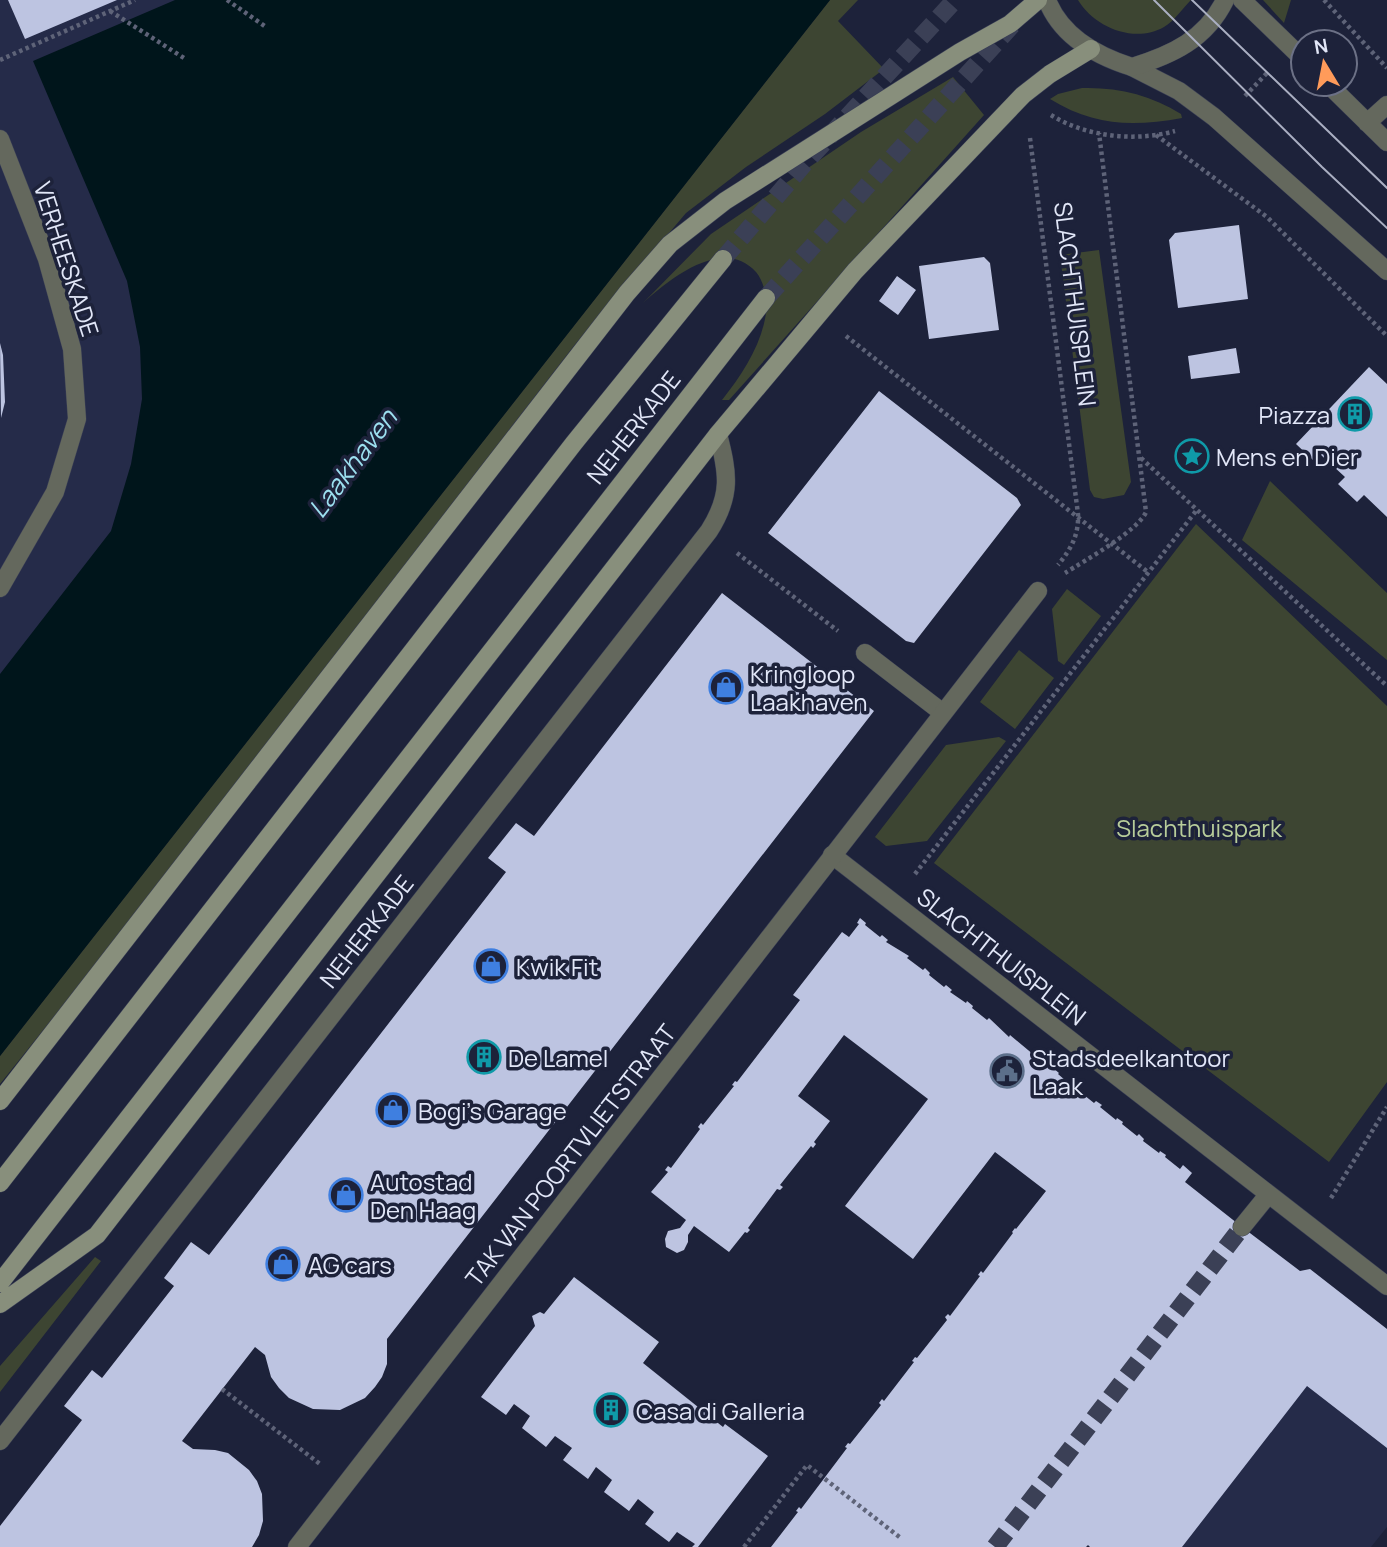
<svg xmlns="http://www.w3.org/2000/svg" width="1387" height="1547" font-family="Manrope,sans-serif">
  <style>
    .built { fill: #252b49 }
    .green { fill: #3d4532 }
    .water { fill: #00151b }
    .building { fill: #bdc4e1 }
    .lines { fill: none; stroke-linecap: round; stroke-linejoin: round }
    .pedestrian-tunnel { stroke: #3b4056; stroke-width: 18; stroke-dasharray: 18 9; stroke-linecap: butt }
    .secondary-tunnel { stroke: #3b4056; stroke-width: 18; stroke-dasharray: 18 9; stroke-linecap: butt }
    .service-casing { stroke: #393e55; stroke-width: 19 }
    .pedestrian-casing { stroke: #393e55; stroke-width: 19 }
    .minor-casing { stroke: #393e55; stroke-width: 19 }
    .tertiary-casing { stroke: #393e55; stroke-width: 19 }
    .secondary-casing { stroke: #393e55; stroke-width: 19 }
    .path { stroke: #5e6378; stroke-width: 4.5; stroke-dasharray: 3.5 3.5; stroke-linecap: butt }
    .service { stroke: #64685d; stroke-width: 18 }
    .pedestrian { stroke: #64685d; stroke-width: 18 }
    .minor { stroke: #64685d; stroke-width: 18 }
    .tertiary { stroke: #64685d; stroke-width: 18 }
    .secondary { stroke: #888f7c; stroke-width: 18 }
    .tram { stroke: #aaafc2; stroke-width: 2 }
    .labels { text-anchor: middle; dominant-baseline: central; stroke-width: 7; stroke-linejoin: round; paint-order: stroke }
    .street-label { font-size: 24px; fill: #e2e7f8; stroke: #1d223a }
    .poi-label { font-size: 24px; fill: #e2e7f8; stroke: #1d223a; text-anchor: start }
    .park-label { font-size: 24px; fill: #b8cd9a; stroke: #1d223a }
    .water-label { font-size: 26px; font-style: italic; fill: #9cdfef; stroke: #1d223a }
  </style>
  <rect width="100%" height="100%" fill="#1d223a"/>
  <path class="built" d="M0 0H310L183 408 0 800Z
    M1300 1271 1387 1329V1527L1371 1547H1090L1088 1545Z"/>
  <path class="green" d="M830 0H858L838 21 884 69 825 114 746 167 686 213 577 342 101 958 0 1084V1056Z
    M1078 0H1191C1183 8 1174 21 1164 27 1134 44 1094 27 1078 0Z
    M1263 0H1291L1284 23Z
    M953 77 984 115 729 400H722C741 376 759 349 765 319 768 304 766 284 756 272 723 235 668 280 643 303L711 234 861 132Z
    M1082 88C1118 87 1151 95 1181 114L1182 118C1132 127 1094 126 1050 99L1058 94Z
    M1099 250 1131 482 1124 495 1103 499 1094 497 1090 490 1060 255Z
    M1270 481 1387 593V660L1242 540Z
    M1196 524 1387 706V1082L1329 1162 934 863Z
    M1067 589 1101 616 1064 665 1058 661 1052 609Z
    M1019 650 1054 678 1015 729 980 702Z
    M999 737 1006 741 927 841 886 846 875 837 946 745Z
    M95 1257 101 1261 0 1392V1366Z"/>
  <path class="water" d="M175 0H830L0 1056V674L111 531 131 464 142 399 140 347 127 281 33 61Z"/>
  <path class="building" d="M8 0H117L25 39Z
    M1239 225 1248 299 1178 308 1169 240 1175 233Z
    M984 257 990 263 999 330 929 339 919 266Z
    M897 276 916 290 898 315 879 301Z
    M0 343 3 355 5 402 1 418Z
    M1236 348 1240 373 1191 379 1188 356Z
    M1369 367 1387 384V517L1364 495 1357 502 1338 484 1345 477 1321 455 1315 462 1296 444Z
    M879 391 1017 498 1021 505 914 643 906 641 768 533Z
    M722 593 874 711 387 1339V1364L382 1377 375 1387 365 1398 340 1410 313 1409 289 1398 279 1388 271 1377 265 1355 255 1347 182 1441 193 1449 215 1450 228 1453 249 1470 257 1481 262 1494 263 1521 259 1535 252 1547H0V1526L82 1420 64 1406 92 1370 102 1378 174 1286 164 1278 191 1242 209 1255 506 872 488 858 516 823 534 836Z
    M860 918 866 923 865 925 880 937 882 935 888 940 886 942 909 956 907 958 923 970 925 968 930 973 929 975 944 987 946 985 952 990 950 992 966 1003 967 1001 973 1006 972 1008 987 1020 989 1018 1009 1037 1010 1035 1052 1070 1053 1068 1059 1073 1058 1074 1073 1087 1075 1085 1080 1090 1079 1091 1094 1103 1096 1101 1102 1105 1100 1107 1116 1120 1117 1118 1123 1122 1122 1124 1137 1136 1139 1134 1144 1139 1143 1141 1159 1153 1160 1151 1166 1155 1165 1157 1180 1169 1183 1165 1192 1173 1185 1182 1242 1227 1300 1271 1310 1269 1387 1329V1448L1307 1386 1182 1547H1090L1088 1545 1086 1547H771L798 1512 796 1511 799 1507 801 1509 847 1448 845 1447 848 1443 850 1444 881 1405 879 1403 882 1399 884 1401 914 1362 912 1361 915 1357 917 1358 947 1320 945 1317 948 1314 950 1316 980 1276 978 1275 981 1271 983 1273 1013 1233 1012 1232 1015 1228 1016 1229 1046 1191 995 1152 913 1259 845 1206 928 1099 844 1035 798 1096 830 1121 814 1142 816 1144 813 1148 811 1146 780 1185 783 1187 780 1190 777 1189 748 1228 750 1230 747 1233 745 1232 729 1252 694 1226 688 1235V1242L684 1250 677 1253 666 1247 665 1239 668 1231 680 1228 686 1220 651 1192 668 1172 665 1170 668 1166 671 1168 700 1129 698 1127 701 1123 703 1125 734 1086 732 1085 735 1081 737 1082 800 1000 793 995 842 932 849 937 859 924 857 923Z
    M574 1277 659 1342 643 1363 723 1427 725 1424 768 1456 698 1547H692L695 1544 677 1532 669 1542 645 1524 654 1512 638 1499 629 1511 604 1492 612 1480 596 1467 588 1479 563 1460 572 1448 555 1436 546 1447 522 1428 530 1416 514 1404 506 1415 481 1397 535 1326 532 1316 540 1312 544 1314Z"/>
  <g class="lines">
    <path class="pedestrian-tunnel" d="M995 1547 1242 1227"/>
    <path class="secondary-tunnel" d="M723 259 804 164 955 0
      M766 298 1012 25"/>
    <defs>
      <path id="service" d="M865 653 943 713"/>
      <path id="pedestrian" d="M832 855 1387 1286
        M1242 1227 1268 1195"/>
      <path id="minor" d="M1242 0 1303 59
        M1132 67 1179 91 1214 117 1387 271
        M1328 84 1387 142
        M1367 123 1387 105
        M0 139 47 259 72 349 77 419 55 492 0 588
        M0 1441 709 531C732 495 728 473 718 434
        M297 1547 1038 591"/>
      <path id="tertiary" d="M1047 0C1061 36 1097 56 1132 67 1172 55 1206 39 1225 0"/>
      <path id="secondary" d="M0 1101 627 293 670 244 725 201 960 52 1010 24 1038 0
        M0 1183 574 443 723 259
        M0 1283 766 298
        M0 1304 97 1235 718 434 855 271 1023 95 1050 74 1091 49"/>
    </defs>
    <use href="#service" class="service-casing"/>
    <use href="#pedestrian" class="pedestrian-casing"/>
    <use href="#minor" class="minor-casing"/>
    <use href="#tertiary" class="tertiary-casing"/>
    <use href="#secondary" class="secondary-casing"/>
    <path class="path" d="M227 0 266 27
      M1324 0 1387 68
      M110 11 184 58
      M0 60 135 0
      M1245 96 1268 72
      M1051 115C1086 137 1136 142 1175 131
      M1156 135 1267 217 1387 336
      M1030 138 1078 514C1079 535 1071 549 1058 565
      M846 336 1149 573
      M1141 458 1387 686
      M737 553 838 631
      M1065 573C1084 561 1138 531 1146 512L1099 133
      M915 874 1196 511
      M1331 1198 1387 1107
      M222 1389 320 1464
      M744 1547 807 1465 902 1539"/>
    <use href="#service" class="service"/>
    <use href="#pedestrian" class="pedestrian"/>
    <use href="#minor" class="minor"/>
    <use href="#tertiary" class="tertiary"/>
    <use href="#secondary" class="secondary"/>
    <path class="tram" d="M1154 0 1322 167 1387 228
      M1192 0 1387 188"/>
  </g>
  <defs>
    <symbol id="building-ring" viewBox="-11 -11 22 22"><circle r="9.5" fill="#1d223a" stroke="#0f9aa8" stroke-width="1.5"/><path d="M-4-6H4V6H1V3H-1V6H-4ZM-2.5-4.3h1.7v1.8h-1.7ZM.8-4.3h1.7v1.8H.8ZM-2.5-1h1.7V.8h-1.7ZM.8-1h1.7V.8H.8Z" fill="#0f9aa8"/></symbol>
    <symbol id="sight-ring" viewBox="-11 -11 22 22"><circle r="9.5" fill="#1d223a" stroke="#0f9aa8" stroke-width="1.5"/><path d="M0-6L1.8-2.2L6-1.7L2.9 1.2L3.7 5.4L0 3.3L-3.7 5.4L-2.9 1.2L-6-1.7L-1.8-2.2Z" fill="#0f9aa8"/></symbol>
    <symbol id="shop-ring" viewBox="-11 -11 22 22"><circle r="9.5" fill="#1d223a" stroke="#3f7fe0" stroke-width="1.5"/><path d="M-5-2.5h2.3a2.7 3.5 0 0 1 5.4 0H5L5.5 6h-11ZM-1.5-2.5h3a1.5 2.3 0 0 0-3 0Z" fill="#3f7fe0"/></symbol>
    <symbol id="civic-ring" viewBox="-11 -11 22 22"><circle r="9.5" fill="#1d223a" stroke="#5c6f8a" stroke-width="1.5"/><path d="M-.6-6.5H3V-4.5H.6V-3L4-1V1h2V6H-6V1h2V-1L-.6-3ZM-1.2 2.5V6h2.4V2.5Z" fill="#5c6f8a"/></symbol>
  </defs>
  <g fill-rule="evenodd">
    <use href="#building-ring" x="1336" y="395" width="38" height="38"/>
    <use href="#sight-ring" x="1173" y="437" width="38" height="38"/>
    <use href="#shop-ring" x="707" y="668" width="38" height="38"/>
    <use href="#shop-ring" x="472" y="947" width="38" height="38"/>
    <use href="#building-ring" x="465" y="1038" width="38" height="38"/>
    <use href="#civic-ring" x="988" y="1052" width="38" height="38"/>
    <use href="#shop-ring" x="374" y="1091" width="38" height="38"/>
    <use href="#shop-ring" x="327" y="1176" width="38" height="38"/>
    <use href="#shop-ring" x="264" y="1245" width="38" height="38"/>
    <use href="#building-ring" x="592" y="1391" width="38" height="38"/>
  </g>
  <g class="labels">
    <g class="street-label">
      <text transform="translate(67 259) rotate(72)">VERHEESKADE</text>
      <text transform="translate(1076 304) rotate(83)">SLACHTHUISPLEIN</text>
      <text transform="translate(633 427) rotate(-52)">NEHERKADE</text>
      <text transform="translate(366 931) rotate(-52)">NEHERKADE</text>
      <text transform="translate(1002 956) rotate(38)">SLACHTHUISPLEIN</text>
      <text transform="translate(570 1155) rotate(-52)">TAK VAN POORTVLIETSTRAAT</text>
    </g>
    <g class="poi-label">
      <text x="1330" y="414" text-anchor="end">Piazza</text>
      <text x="1216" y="456">Mens en Dier</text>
      <text x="750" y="673">Kringloop<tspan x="750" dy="28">Laakhaven</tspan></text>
      <text x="516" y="966">Kwik Fit</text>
      <text x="508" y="1057">De Lamel</text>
      <text x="1032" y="1057">Stadsdeelkantoor<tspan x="1032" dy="28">Laak</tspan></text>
      <text x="418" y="1110">Bogi's Garage</text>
      <text x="370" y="1181">Autostad<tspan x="370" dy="28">Den Haag</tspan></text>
      <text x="308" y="1264">AG cars</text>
      <text x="636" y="1410">Casa di Galleria</text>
    </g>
    <g class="park-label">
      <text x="1199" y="827">Slachthuispark</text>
    </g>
    <g class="water-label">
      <text transform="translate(352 463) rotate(-53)">Laakhaven</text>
    </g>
  </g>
  <g transform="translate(1324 63) rotate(350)"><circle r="33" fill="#1d223a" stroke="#6c7186" stroke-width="2"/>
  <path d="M0-5L12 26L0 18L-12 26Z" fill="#ff9b5a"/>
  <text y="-10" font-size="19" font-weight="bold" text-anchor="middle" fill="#e2e7f8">N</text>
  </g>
</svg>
